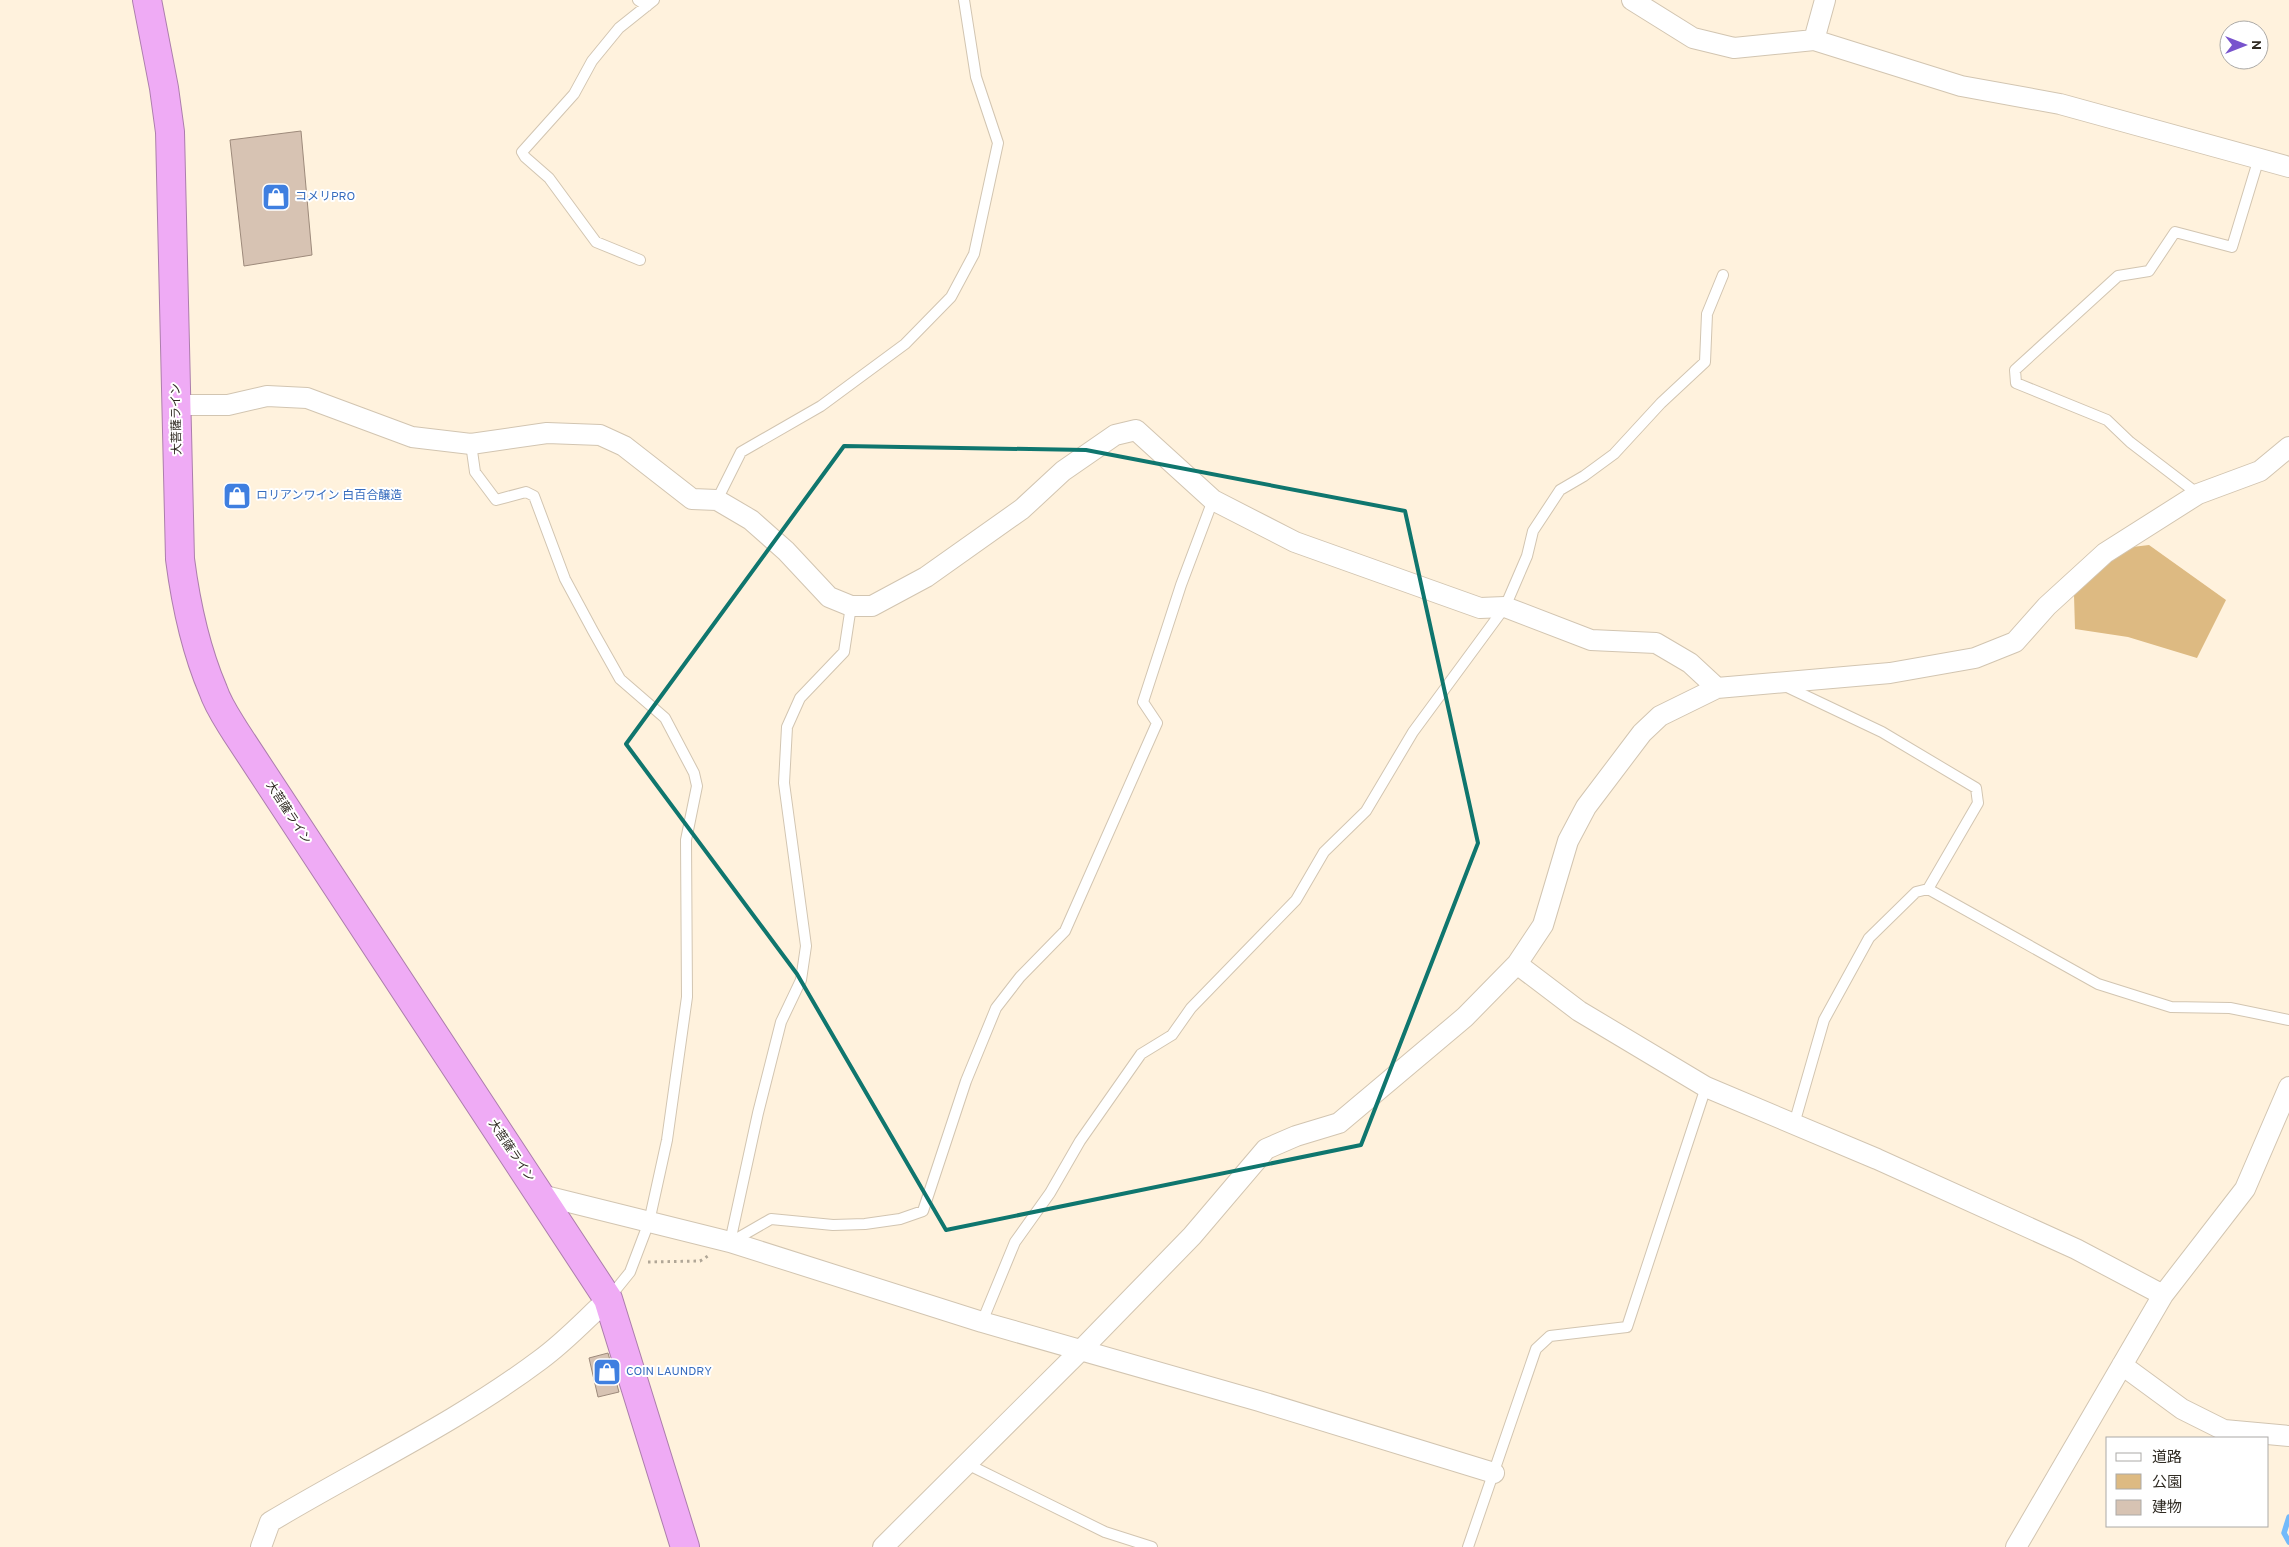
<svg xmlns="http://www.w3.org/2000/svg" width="2289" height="1547" font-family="Overpass,'Noto Sans JP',sans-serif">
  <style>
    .green { fill: #ddba82 }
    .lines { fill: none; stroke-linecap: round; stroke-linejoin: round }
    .stream { stroke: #73bafa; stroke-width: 5.5 }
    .building { fill: #d7c3b3; stroke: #9d8a7b }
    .lane-casing { stroke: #d2c5b1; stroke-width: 12 }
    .street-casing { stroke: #d2c5b1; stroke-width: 22 }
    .highway-casing { stroke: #ac7eac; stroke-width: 30 }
    .path { stroke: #b1a797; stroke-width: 3; stroke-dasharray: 2.5 4; stroke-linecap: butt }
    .lane { stroke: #fff; stroke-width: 10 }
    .street { stroke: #fff; stroke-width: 20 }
    .highway { stroke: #efabf5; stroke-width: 28 }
    .marked { fill: none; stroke: #0f766e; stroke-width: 4; stroke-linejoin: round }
    .labels { text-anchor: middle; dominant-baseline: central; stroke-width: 4; stroke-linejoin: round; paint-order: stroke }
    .shop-label { font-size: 12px; fill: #366cbe; stroke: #fff; text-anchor: start }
    .street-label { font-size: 12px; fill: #302b23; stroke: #fff }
  </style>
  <rect width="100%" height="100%" fill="#fff2dd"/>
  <path class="green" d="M2149 545 2226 600 2197 658 2128 637 2075 629 2074 595 2124 548Z"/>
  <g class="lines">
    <path class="stream" d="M2289 1517 2284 1533 2289 1542"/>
  </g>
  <path class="building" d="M301 131 312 255 244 266 230 140Z
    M608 1353 619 1392 598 1397 589 1358Z"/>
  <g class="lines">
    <defs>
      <path id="lane" d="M638 0 647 6
        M640 260 596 242 549 178 525 157 522 152 574 94 592 61 619 28 654 0
        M471 444 475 472 496 500 526 492 534 496 565 579 593 631 620 679 665 718 694 773 697 786 686 840 687 997 667 1140 649 1222 630 1272 609 1298
        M2198 494 2130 442 2107 420 2016 383 2015 370 2118 276 2149 271 2175 232 2232 247 2259 158
        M717 500 741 452 821 406 905 344 951 297 974 254 998 143 976 77 964 0
        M1785 686 1882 732 1976 788 1978 803 1928 889 1916 892 1869 938 1824 1020 1794 1124
        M1928 889 2098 984 2171 1007 2230 1008 2289 1020
        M730 1242 758 1113 781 1022 801 980 806 946 784 783 787 727 800 698 844 652 851 606
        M731 1242 771 1219 833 1225 865 1224 900 1219 923 1211 966 1081 996 1008 1020 977 1065 931 1157 723 1143 702 1181 585 1213 500
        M982 1322 1015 1242 1050 1193 1080 1141 1141 1054 1172 1035 1191 1008 1296 900 1324 852 1366 811 1413 732 1505 607 1527 556 1533 531 1560 490 1584 476 1614 454 1661 403 1705 362 1707 314 1723 275
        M967 1464 1105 1532 1152 1547
        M1468 1547 1536 1349 1550 1336 1627 1327 1706 1087"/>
      <path id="street" d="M1632 0 1693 38 1734 48 1814 40
        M1825 0 1814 40 1961 86 2060 104 2289 167
        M177 405H228L267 396 307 398 412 437 471 444 547 433 600 435 624 446 692 499 717 500 751 520 786 551 829 597 851 606H872L926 577 1022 509 1063 471 1115 435 1136 430 1213 500 1295 542 1480 608 1505 607 1591 640 1656 643 1690 663 1717 688
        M1517 964 1579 1011 1706 1087 1877 1159 2076 1249 2163 1295
        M541 1195 730 1242 982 1322 1259 1401 1494 1473
        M2122 1365 2182 1409 2224 1430 2289 1436
        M261 1547 270 1522C360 1468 456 1423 540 1360 565 1342 586 1319 608 1299
        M883 1547 1081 1350 1192 1236 1266 1149 1296 1136 1339 1123 1465 1017 1517 964 1543 925 1568 841 1586 807 1642 733 1660 716 1717 688 1890 673 1975 658 2015 642 2047 606 2105 553 2198 494 2260 471 2289 447
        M2016 1547 2163 1295 2245 1189 2289 1087"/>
      <path id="highway" d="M147 0 164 88 170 132 180 559C186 605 195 648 213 690 218 705 227 718 235 731L608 1299 685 1547"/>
    </defs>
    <use href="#lane" class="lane-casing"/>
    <use href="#street" class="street-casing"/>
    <use href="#highway" class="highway-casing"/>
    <path class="path" d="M648 1262 700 1261 708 1256"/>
    <use href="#lane" class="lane"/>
    <use href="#street" class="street"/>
    <use href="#highway" class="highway"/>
  </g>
  <path class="marked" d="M844 446 1086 450 1405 511 1478 843 1361 1145 946 1230 797 974 626 744Z"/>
  <defs>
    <symbol id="shop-square" viewBox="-11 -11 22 22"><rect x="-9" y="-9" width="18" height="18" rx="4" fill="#3f7fe0" stroke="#fff"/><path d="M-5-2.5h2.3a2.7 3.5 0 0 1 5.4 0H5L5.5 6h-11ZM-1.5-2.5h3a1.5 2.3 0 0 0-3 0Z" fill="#fff"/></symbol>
  </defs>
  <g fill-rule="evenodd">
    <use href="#shop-square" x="260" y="181" width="32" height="32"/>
    <use href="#shop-square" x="221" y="480" width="32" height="32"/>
    <use href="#shop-square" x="591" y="1356" width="32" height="32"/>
  </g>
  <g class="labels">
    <g class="shop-label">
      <text x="295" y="197">コメリPRO</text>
      <text x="256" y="496">ロリアンワイン 白百合醸造</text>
      <text x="626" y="1372">COIN LAUNDRY</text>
    </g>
    <g class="street-label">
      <text transform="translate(177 419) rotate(-91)">大菩薩ライン</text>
      <text transform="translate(288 813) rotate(57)">大菩薩ライン</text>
      <text transform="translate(511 1151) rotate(56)">大菩薩ライン</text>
    </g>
  </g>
  <rect x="2106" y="1437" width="162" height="90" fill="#ffffff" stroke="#acaaa7"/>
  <rect x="2116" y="1453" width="25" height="8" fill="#ffffff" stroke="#acaaa7"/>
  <text x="2152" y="1462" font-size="15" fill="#302b23">道路</text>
  <rect x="2116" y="1474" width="25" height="15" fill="#ddba82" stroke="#acaaa7"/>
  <text x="2152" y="1487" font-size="15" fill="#302b23">公園</text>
  <rect x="2116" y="1500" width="25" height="15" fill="#d7c3b3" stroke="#acaaa7"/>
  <text x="2152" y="1512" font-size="15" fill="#302b23">建物</text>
  <g transform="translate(2244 45) rotate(90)"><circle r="24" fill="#ffffff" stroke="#acaaa7"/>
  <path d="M0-4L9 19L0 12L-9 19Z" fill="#7853cd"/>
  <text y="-8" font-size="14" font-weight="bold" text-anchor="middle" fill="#302b23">N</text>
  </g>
</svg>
